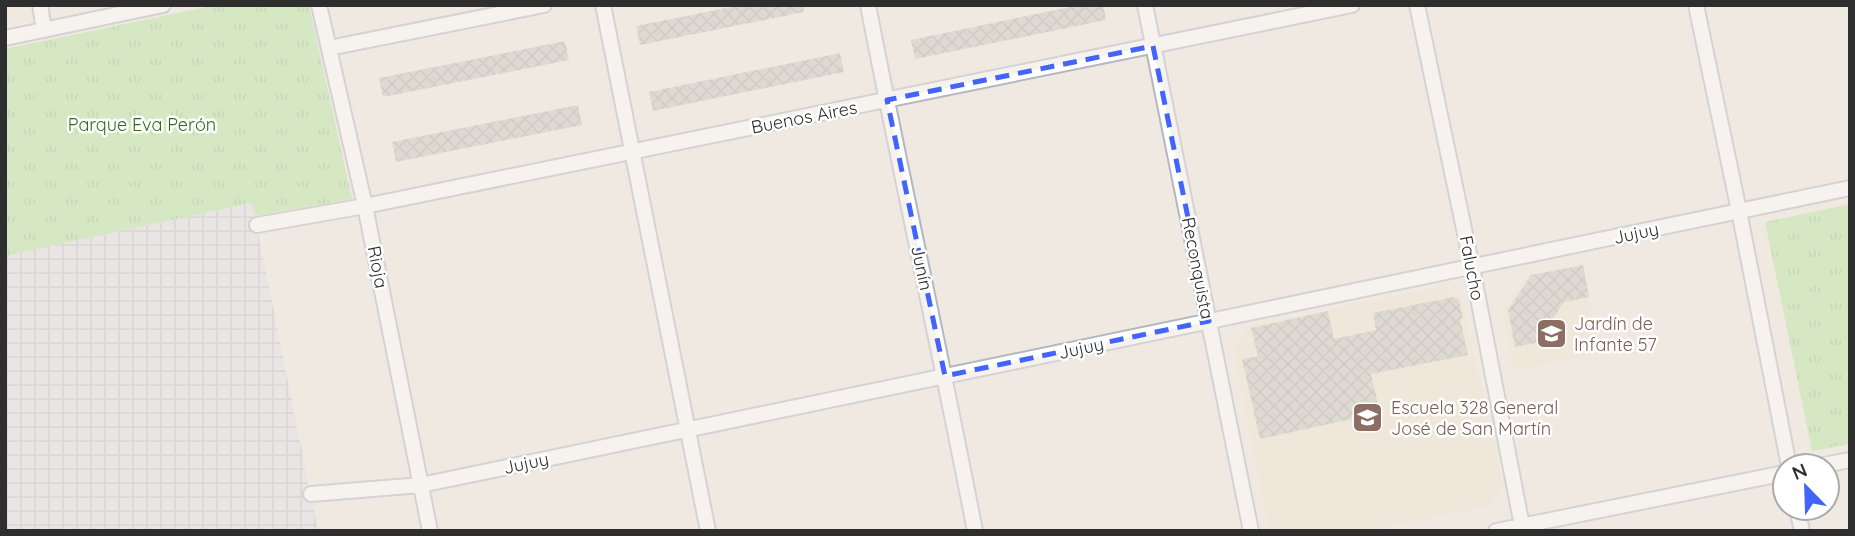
<svg xmlns="http://www.w3.org/2000/svg" width="1855" height="536" font-family="Quicksand,sans-serif">
  <style>
    .industrial { fill: url(#industrial-grid) }
    .education { fill: #f0e6d1 }
    .park { fill: url(#park-tufts) }
    .building { fill: url(#building-cross-hatch) }
    .lines { fill: none; stroke-linecap: round; stroke-linejoin: round }
    .street-casing { stroke: #b4b7c1; stroke-width: 18 }
    .street { stroke: #fff; stroke-width: 14 }
    .marked { fill: none; stroke: #4264fb; stroke-width: 5; stroke-dasharray: 14 9; stroke-linejoin: round }
    .labels { text-anchor: middle; dominant-baseline: central; stroke-width: 5; stroke-linejoin: round; paint-order: stroke }
    .street-label { font-size: 18px; fill: #2e2e2e; stroke: #fff }
    .park-label { font-size: 18px; fill: #2c6e1b; stroke: #fff }
    .education-label { font-size: 18px; fill: #785e54; stroke: #fff; text-anchor: start }
  </style>
  <defs>
    <pattern id="industrial-grid" width="8" height="8" patternUnits="userSpaceOnUse" patternTransform="scale(1.75)"><rect width="8" height="8" fill="#e3e1e8"/><path d="M0 4h8M4 0v8" fill="none" stroke="#c3c1c7"/></pattern>
    <pattern id="park-tufts" width="24" height="20" patternUnits="userSpaceOnUse" patternTransform="scale(1.75)"><rect width="24" height="20" fill="#b6e59e"/><path d="M3 7l-1-3M5 7V3M7 7l1-3M15 17l-1-3M17 17v-4M19 17l1-3" fill="none" stroke="#9dc588"/></pattern>
    <pattern id="building-cross-hatch" width="8" height="8" patternUnits="userSpaceOnUse" patternTransform="scale(1.75)"><rect width="8" height="8" fill="#cbc7bf"/><path d="M0 0l8 8M0 8l8-8" fill="none" stroke="#afaba4"/></pattern>
  </defs>
  <rect width="100%" height="100%" fill="#efe9e1"/>
  <path class="industrial" d="M252 203 318 531H5V256Z"/>
  <path class="education" d="M1583 265 1600 354 1513 371 1502 313 1525 276Z
    M1444 286 1462 299 1504 486 1489 506 1367 531H1269L1233 347 1248 326Z"/>
  <path class="park" d="M216 5H309L352 199 255 216 251 203 5 256V49Z
    M1850 204V444L1812 451 1765 222Z"/>
  <path class="building" d="M741 5H803L804 12 640 45 636 26Z
    M1079 5H1103L1106 20 915 59 911 40Z
    M565 41 569 60 383 97 379 78Z
    M840 53 844 72 653 111 649 92Z
    M578 105 582 125 396 162 392 142Z
    M1583 265 1589 297 1564 302 1548 327 1550 340 1515 347 1508 310 1531 275Z
    M1454 297 1459 300 1463 318 1460 319 1468 355 1371 374 1380 413 1260 439 1242 359 1258 356 1251 328 1328 311 1334 339 1376 330 1373 313Z"/>
  <g class="lines">
    <defs>
      <path id="street" d="M40 5 44 30
        M319 5 365 206 430 531
        M603 5 708 531
        M868 5C902 181 941 355 975 531
        M1145 5 1251 531
        M1417 5 1472 267 1523 531
        M1696 5 1739 211 1789 466
        M5 38 163 5
        M329 48 544 5
        M257 225 365 206 1352 5
        M1818 466 1850 460
        M311 494 421 485 1850 188
        M1797 508 1802 531
        M1496 531 1785 473"/>
    </defs>
    <use href="#street" class="street-casing"/>
    <use href="#street" class="street"/>
  </g>
  <path d="M0 0H1855V536H0ZM1153 46 1209 321 945 376 887 100Z" fill="#efe9e1" fill-opacity=".55" fill-rule="evenodd"/>
  <path class="marked" d="M1153 46 1209 321 945 376 887 100Z"/>
  <defs>
    <symbol id="school-square" viewBox="-11 -11 22 22"><rect x="-9" y="-9" width="18" height="18" rx="4" fill="#8d6e63" stroke="#fff"/><path d="M0-5L7-2L0 1L-7-2ZM-4 1L0 2.5L4 1V4Q0 6-4 4Z" fill="#fff"/></symbol>
  </defs>
  <g fill-rule="evenodd">
    <use href="#school-square" x="1534" y="316" width="35" height="35"/>
    <use href="#school-square" x="1350" y="400" width="35" height="35"/>
  </g>
  <g class="labels">
    <g class="street-label">
      <text transform="translate(804 117) rotate(-11)">Buenos Aires</text>
      <text transform="translate(1636 233) rotate(-12)">Jujuy</text>
      <text transform="translate(378 267) rotate(79)">Rioja</text>
      <text transform="translate(922 268) rotate(78)">Junín</text>
      <text transform="translate(1198 268) rotate(79)">Reconquista</text>
      <text transform="translate(1472 268) rotate(79)">Falucho</text>
      <text transform="translate(1081 348) rotate(-12)">Jujuy</text>
      <text transform="translate(526 463) rotate(-12)">Jujuy</text>
    </g>
    <g class="park-label">
      <text x="142" y="124">Parque Eva Perón</text>
    </g>
    <g class="education-label">
      <text x="1574" y="323">Jardín de<tspan x="1574" dy="21">Infante 57</tspan></text>
      <text x="1391" y="407">Escuela 328 General<tspan x="1391" dy="21">José de San Martín</tspan></text>
    </g>
  </g>
  <rect width="1855" height="536" fill="none" stroke="#2e2e2e" stroke-width="14"/>
  <g transform="translate(1806 487) rotate(337)"><circle r="33" fill="#ffffff" stroke="#ababab" stroke-width="2"/>
  <path d="M0-5L12 26L0 18L-12 26Z" fill="#4264fb"/>
  <text y="-10" font-size="19" font-weight="bold" text-anchor="middle" fill="#2e2e2e">N</text>
  </g>
</svg>
